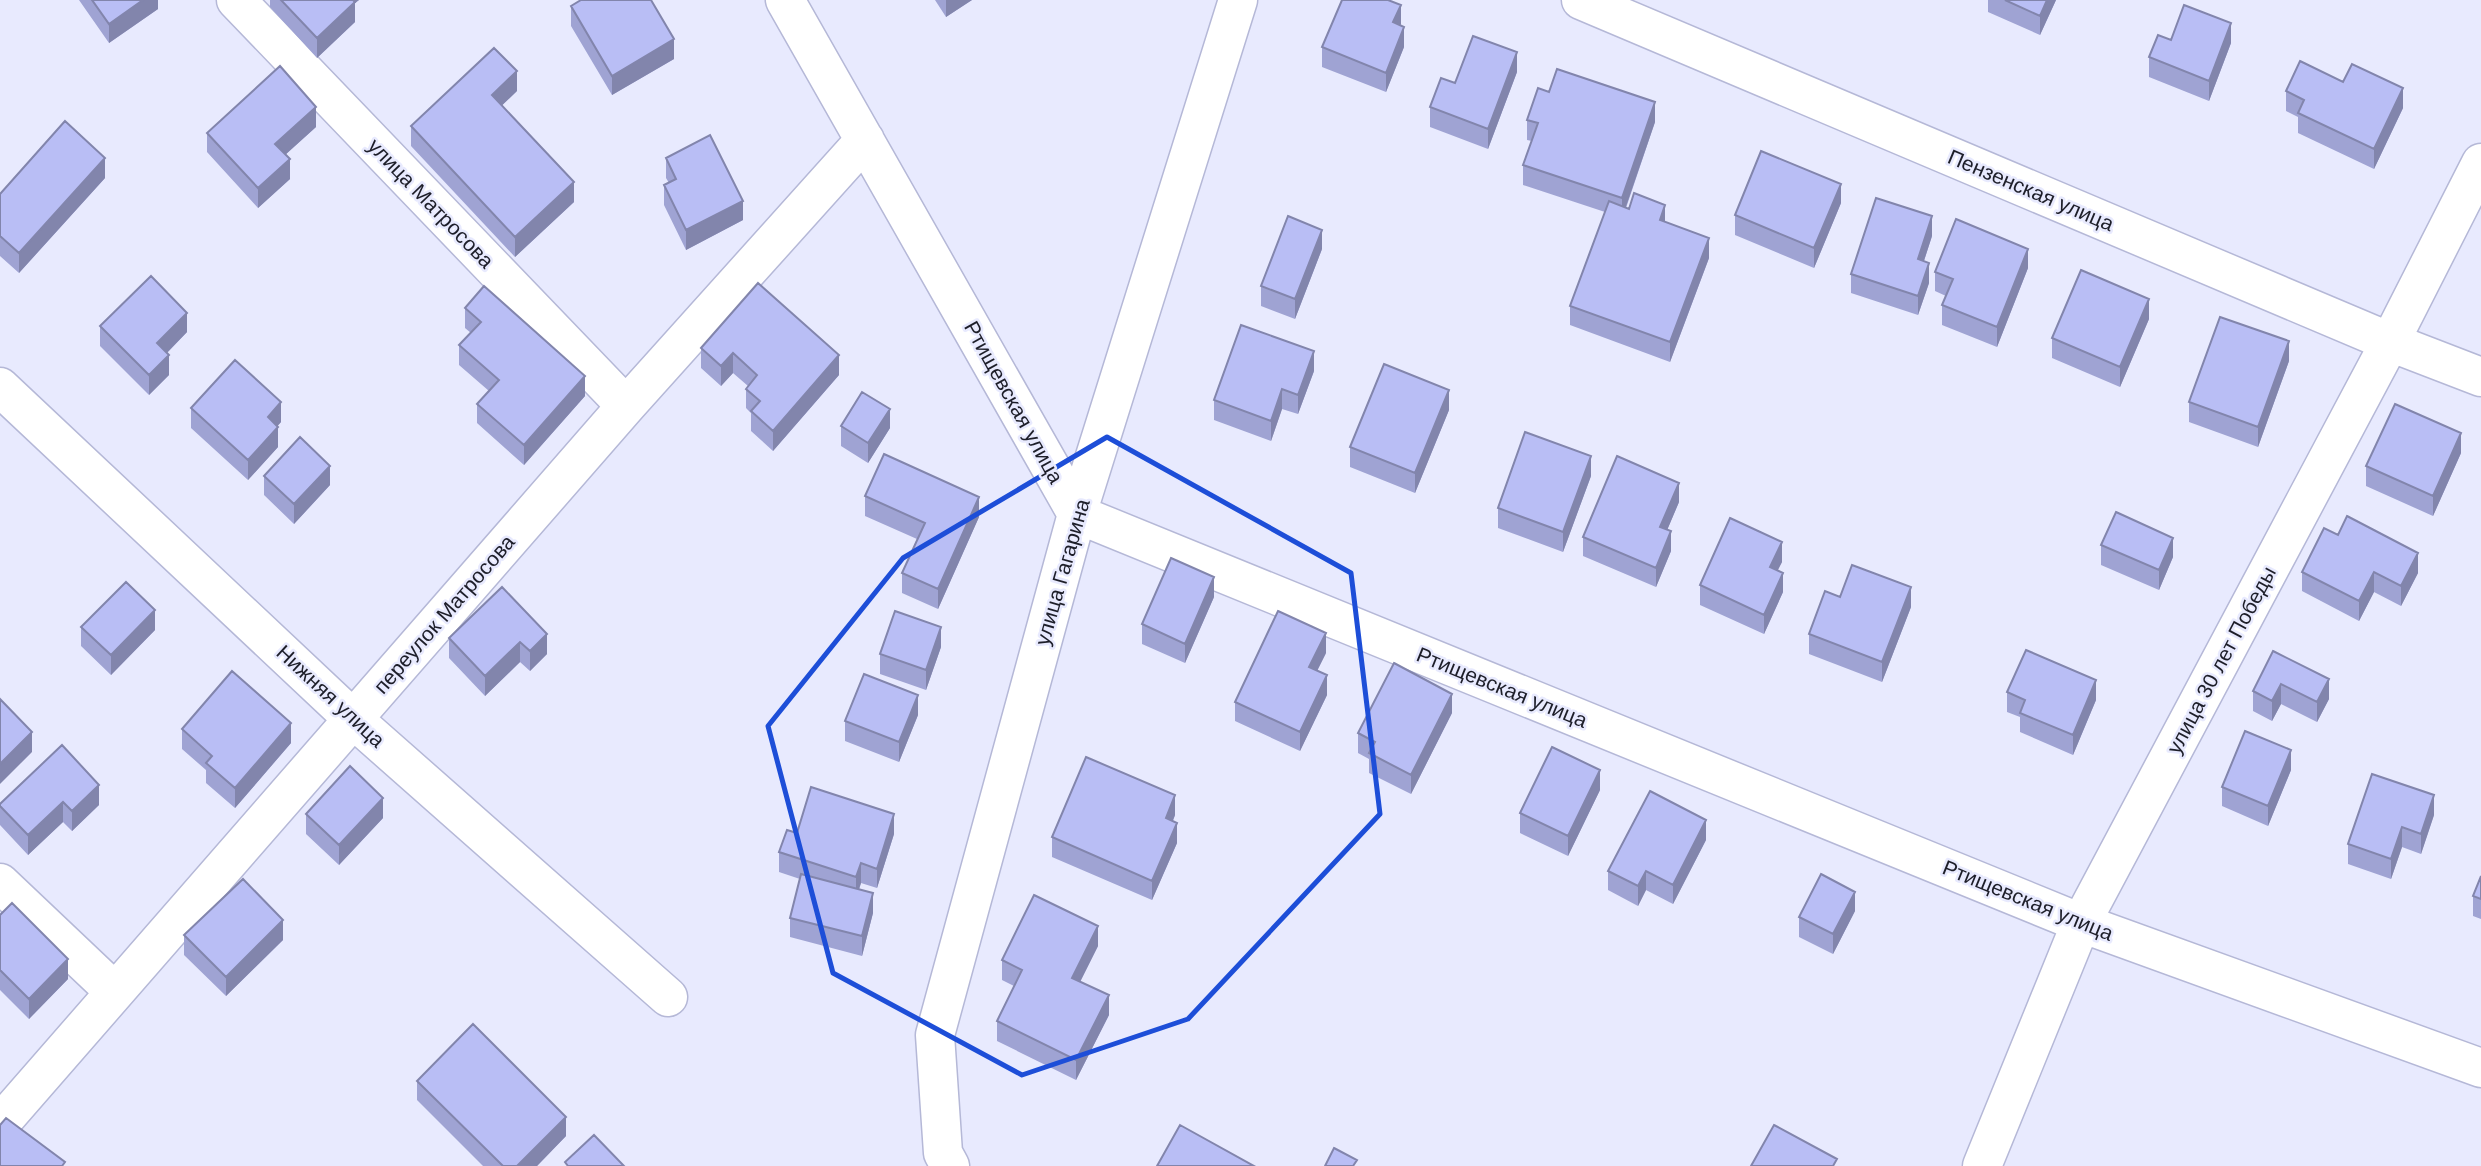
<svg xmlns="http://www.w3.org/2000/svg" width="2481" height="1166" font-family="Helvetica,sans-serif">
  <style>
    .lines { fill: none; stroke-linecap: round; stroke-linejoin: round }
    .minor-casing { stroke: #b5b8d7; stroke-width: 41 }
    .minor { stroke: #fff; stroke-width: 38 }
    .wall { fill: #9fa3d3 }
    .shaded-wall { fill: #8285ac }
    .building { fill: #b9bef5; stroke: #8285ac; stroke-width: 2 }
    .marked { fill: none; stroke: #1d4ed8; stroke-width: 5; stroke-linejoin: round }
    .labels { text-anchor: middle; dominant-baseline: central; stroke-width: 5; stroke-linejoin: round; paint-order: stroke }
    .street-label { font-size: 21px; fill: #1d1e29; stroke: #e8eafe }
  </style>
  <rect width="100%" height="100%" fill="#e8eafe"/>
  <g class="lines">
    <defs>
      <path id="minor" d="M236 0 626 406
        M785 0 1077 514 2081 923 2481 1068
        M1581 0 2390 342 2481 377
        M0 387 353 719 668 997
        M0 883 115 992
        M0 1124 626 406 865 140
        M950 1166 943 1153 935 1035 1077 514 1238 0
        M1982 1166 2081 923 2390 342 2481 163"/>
    </defs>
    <use href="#minor" class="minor-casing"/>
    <use href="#minor" class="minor"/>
  </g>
  <path class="wall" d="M79 0H158V9L109 43Z
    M270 0H359L355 3V22L317 58 270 7Z
    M935 0H972L946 17Z
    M1988 0H2056L2040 35 1988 12Z
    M571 6 674 59 612 95 571 26Z
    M2171 40 2231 43 2209 101 2149 77V57Z
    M1322 47H1404L1386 92 1322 67Z
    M1517 72 1488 149 1430 127V107L1455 83Z
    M2343 82 2403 108 2374 169 2298 133V117L2286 111V91Z
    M517 91 502 105 574 202 515 257 411 146V126Z
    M1549 92 1655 122 1626 208 1665 222 1709 258 1670 362 1570 325V306L1605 212 1523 185V165L1532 141 1527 140V120Z
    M316 127 285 155 290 179 258 208 207 152V133Z
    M666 158 743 220 686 250 664 205V185L669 183 666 178Z
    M105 178 19 273 0 256V194Z
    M1841 203 1814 268 1735 235V215Z
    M1932 236 1924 261 1929 283 1918 315 1851 293V274Z
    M1322 249 1295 319 1261 306V286Z
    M2028 268 1997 347 1942 325V305L1946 296 1935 291V272Z
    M758 283 839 375 773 451 751 431V413L746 408V389L748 386 733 373 721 386 701 368V348Z
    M465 308 585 396 524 465 477 423V404L489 391 459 365V345L471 333 465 328Z
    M2149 319 2120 387 2052 358V338Z
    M100 326 187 332 167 353 169 375 149 395 100 346Z
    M2289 361 2258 447 2189 422V402Z
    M1314 371 1298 414 1282 409 1271 441 1214 420V400Z
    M191 408 281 422 277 426 278 447 248 480 191 428Z
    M1449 410 1415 493 1350 467V447Z
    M841 426 890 428 868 463 841 446Z
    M2461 453 2433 516 2366 486V466Z
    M264 476 330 485 294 524 264 495Z
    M1591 476 1563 552 1498 528V508Z
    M865 496 979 517 938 609 902 593V573L917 539 865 516Z
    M1679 502 1667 530 1671 551 1656 587 1583 556V537Z
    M2338 535 2418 573 2401 606 2374 592 2359 621 2302 591V572Z
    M2101 545 2173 557 2159 590 2101 565Z
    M1782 562 1777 570 1783 592 1764 634 1700 605V585Z
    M502 587 547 654 530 671 520 662 485 696 449 658V638Z
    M1214 597 1185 663 1142 644V624Z
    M1840 597 1911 607 1882 682 1809 654V634Z
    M81 627 155 630 111 675 81 646Z
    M941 647 926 690 880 674V654Z
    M2273 651 2329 699 2317 722 2281 704 2272 721 2253 711V691Z
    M1326 653 1317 671 1327 695 1300 751 1235 721V702Z
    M2007 692 2096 700 2073 755 2020 732V717L2007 712Z
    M1452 713 1411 794 1369 773V759L1358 753V733Z
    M918 715 899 762 845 741V721Z
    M182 729 291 743 235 808 206 783V770L182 749Z
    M62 745 99 805 72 831 63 822 28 855 0 825V804Z
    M2291 770 2268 826 2222 806V787Z
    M1600 790 1568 856 1520 833V813Z
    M306 814 383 818 339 865 306 834Z
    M1175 815 1173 821 1177 843 1152 900 1052 857V837Z
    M2434 815 2421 854 2402 847 2391 879 2348 864V844Z
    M797 833 894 834 877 888 861 883 859 890 873 913 862 956 790 937V918L800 879 779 872V852Z
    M1706 840 1673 904 1646 890 1638 906 1608 890V871Z
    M2481 876V919L2473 916V896Z
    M1855 911 1833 954 1799 937V917Z
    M0 915 68 979 29 1019 0 990Z
    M184 935 283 940 226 996 184 955Z
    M1098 946 1080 982 1109 1015 1076 1080 997 1041V1021L1014 986 1002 980V960Z
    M417 1081 566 1136 537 1166H483L417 1100Z"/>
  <path class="shaded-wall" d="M143 0H158V9L109 43V24Z
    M346 0H359L355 3V22L317 58V38Z
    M946 0H972L946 17Z
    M2047 0H2056L2040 35V16Z
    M1401 5V25L1393 22Z
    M2231 23V43L2209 101V81Z
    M1404 27V47L1386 92V73Z
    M674 39V59L612 95V76Z
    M1517 52V72L1488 149V129Z
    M517 71V91L492 115V95Z
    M2403 88V108L2374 169V149Z
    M1655 102V122L1622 218V198Z
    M316 107V127L275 164V144Z
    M105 158V178L19 273V253Z
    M290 159V179L258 208V188Z
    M574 182V202L515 257V237Z
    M1841 184V203L1814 268V248Z
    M743 201V220L686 250V230Z
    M1665 205V224L1660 220Z
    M1932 216V236L1918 279V259Z
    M1322 230V249L1295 319V299Z
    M1709 238V258L1670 362V342Z
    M2028 249V268L1997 347V327Z
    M1929 263V283L1918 315V296Z
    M2149 299V319L2120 387V367Z
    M187 313V332L157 363V343Z
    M2289 341V361L2258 447V427Z
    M1314 351V371L1298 414V395Z
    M733 353V373L721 386V366Z
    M169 355V375L149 395V375Z
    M839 355V375L773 451V431Z
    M585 376V396L524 465V445Z
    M1282 389V409L1271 441V421Z
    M1449 390V410L1415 493V473Z
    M281 402V422L268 437V417Z
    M890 409V428L868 463V443Z
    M278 427V447L248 480V460Z
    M2461 433V453L2433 516V496Z
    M1591 456V476L1563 552V532Z
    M330 466V485L294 524V504Z
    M1679 483V502L1660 547V527Z
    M979 497V517L938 609V589Z
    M1671 531V551L1656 587V568Z
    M2173 538V557L2159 590V570Z
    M1782 542V562L1770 586V567Z
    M2418 553V573L2401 606V586Z
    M2374 572V592L2359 621V601Z
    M1783 573V592L1764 634V615Z
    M1214 577V597L1185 663V644Z
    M1911 587V607L1882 682V662Z
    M155 610V630L111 675V655Z
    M941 627V647L926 690V670Z
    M1326 633V653L1309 687V667Z
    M547 634V654L530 671V651Z
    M520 642V662L485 696V676Z
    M1327 675V695L1300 751V732Z
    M2329 679V699L2317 722V702Z
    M2096 680V700L2073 755V735Z
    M2281 684V704L2272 721V701Z
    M1452 694V713L1411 794V775Z
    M918 695V715L899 762V742Z
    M291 723V743L235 808V788Z
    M32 732V752L0 784V764Z
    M2291 750V770L2268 826V806Z
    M1600 770V790L1568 856V836Z
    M99 785V805L72 831V811Z
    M1175 795V815L1166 837V818Z
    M2434 795V815L2421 854V834Z
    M383 798V818L339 865V845Z
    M63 802V822L28 855V835Z
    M894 814V834L877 888V869Z
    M1706 820V840L1673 904V885Z
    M1177 823V843L1152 900V881Z
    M2402 827V847L2391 879V859Z
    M861 863V883L856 897V877Z
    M1646 871V890L1638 906V886Z
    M1855 892V911L1833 954V934Z
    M873 893V913L862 956V936Z
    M283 920V940L226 996V977Z
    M1098 926V946L1072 998V978Z
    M68 959V979L29 1019V999Z
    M1109 995V1015L1076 1080V1060Z
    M566 1117V1136L537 1166H517Z"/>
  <path class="building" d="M92 0H143L109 24Z
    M281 0H353L355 2 317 38Z
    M581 0H651L674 39 612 76 571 6Z
    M1342 0H1388L1401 5 1393 22 1404 27 1386 73 1322 47Z
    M2005 0H2047L2040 16Z
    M2184 5 2231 23 2209 81 2149 57 2158 35 2171 40Z
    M1473 36 1517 52 1488 129 1430 107 1441 78 1455 83Z
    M494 48 517 71 492 95 574 182 515 237 411 126Z
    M2300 61 2343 82 2352 64 2403 88 2374 149 2298 113 2304 100 2286 91Z
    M280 66 316 107 275 144 290 159 258 188 207 133Z
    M1557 69 1655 102 1622 198 1523 165 1538 123 1527 120 1538 88 1549 92Z
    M65 121 105 158 19 253 0 236V194Z
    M710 135 743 201 686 230 664 185 676 179 666 158Z
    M1761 151 1841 184 1814 248 1735 215Z
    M1634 193 1665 205 1660 220 1709 238 1670 342 1570 306 1609 201 1629 209Z
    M1876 198 1932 216 1918 259 1929 263 1918 296 1851 274Z
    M1288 216 1322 230 1295 299 1261 286Z
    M1956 219 2028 249 1997 327 1942 305 1953 279 1935 272Z
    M2081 270 2149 299 2120 367 2052 338Z
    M151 276 187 313 157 343 169 355 149 375 100 326Z
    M758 283 839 355 773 431 751 411 760 401 746 389 757 375 733 353 721 366 701 348Z
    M484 286 585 376 524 445 477 404 499 380 459 345 481 322 465 308Z
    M2220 317 2289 341 2258 427 2189 402Z
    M1241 325 1314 351 1298 395 1282 389 1271 421 1214 400Z
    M235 360 281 402 268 417 278 427 248 460 191 408Z
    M1384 364 1449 390 1415 473 1350 447Z
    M862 392 890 409 868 443 841 426Z
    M2395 404 2461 433 2433 496 2366 466Z
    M1525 432 1591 456 1563 532 1498 508Z
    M300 437 330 466 294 504 264 476Z
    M884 454 979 497 938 589 902 573 925 523 865 496Z
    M1617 456 1679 483 1660 527 1671 531 1656 568 1583 537Z
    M2116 512 2173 538 2159 570 2101 545Z
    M2347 516 2418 553 2401 586 2374 572 2359 601 2302 572 2324 528 2338 535Z
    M1730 518 1782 542 1770 567 1783 573 1764 615 1700 585Z
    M1171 558 1214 577 1185 644 1142 624Z
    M1852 565 1911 587 1882 662 1809 634 1825 591 1840 597Z
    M126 582 155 610 111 655 81 627Z
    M502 587 547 634 530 651 520 642 485 676 449 638Z
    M895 611 941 627 926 670 880 654Z
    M1278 611 1326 633 1309 667 1327 675 1300 732 1235 702Z
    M2026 650 2096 680 2073 735 2020 713 2025 700 2007 692Z
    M2273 651 2329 679 2317 702 2281 684 2272 701 2253 691Z
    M1394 663 1452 694 1411 775 1369 753 1375 742 1358 733Z
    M232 671 291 723 235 788 206 763 212 756 182 729Z
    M864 674 918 695 899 742 845 721Z
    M0 699 32 732 0 764Z
    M2245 731 2291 750 2268 806 2222 787Z
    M62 745 99 785 72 811 63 802 28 835 0 806V804Z
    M1552 747 1600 770 1568 836 1520 813Z
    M1086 757 1175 795 1166 818 1177 823 1152 881 1052 837Z
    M350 766 383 798 339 845 306 814Z
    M2372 774 2434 795 2421 834 2402 827 2391 859 2348 844Z
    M811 787 894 814 877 869 861 863 856 877 779 852 787 830 797 833Z
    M1650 791 1706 820 1673 885 1646 871 1638 886 1608 871Z
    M801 874 873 893 862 936 790 918Z
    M1821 874 1855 892 1833 934 1799 917Z
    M2481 876V899L2473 896Z
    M243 879 283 920 226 977 184 935Z
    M1034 895 1098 926 1072 978 1109 995 1076 1060 997 1021 1022 970 1002 960Z
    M12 903 68 959 29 999 0 970V915Z
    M473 1024 566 1117 517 1166H503L417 1081Z
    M6 1118 65 1162 62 1166H0V1125Z
    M1180 1125 1254 1166H1157Z
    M1774 1125 1837 1159 1833 1166H1751Z
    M594 1135 624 1166H568L565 1162Z
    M1334 1148 1357 1160 1353 1166H1325Z"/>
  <path class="marked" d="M1107 437 1351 573 1380 814 1188 1019 1022 1075 833 973 768 726 903 558Z"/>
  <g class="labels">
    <g class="street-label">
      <text transform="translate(2031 190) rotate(23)">Пензенская улица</text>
      <text transform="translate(431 203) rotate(46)">улица Матросова</text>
      <text transform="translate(1014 402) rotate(61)">Ртищевская улица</text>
      <text transform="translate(1062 572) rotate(-74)">улица Гагарина</text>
      <text transform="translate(444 614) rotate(-49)">переулок Матросова</text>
      <text transform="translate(2221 660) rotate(-62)">улица 30 лет Победы</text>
      <text transform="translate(1502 687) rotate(22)">Ртищевская улица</text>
      <text transform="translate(331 696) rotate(43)">Нижняя улица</text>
      <text transform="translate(2028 900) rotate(22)">Ртищевская улица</text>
    </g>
  </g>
</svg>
